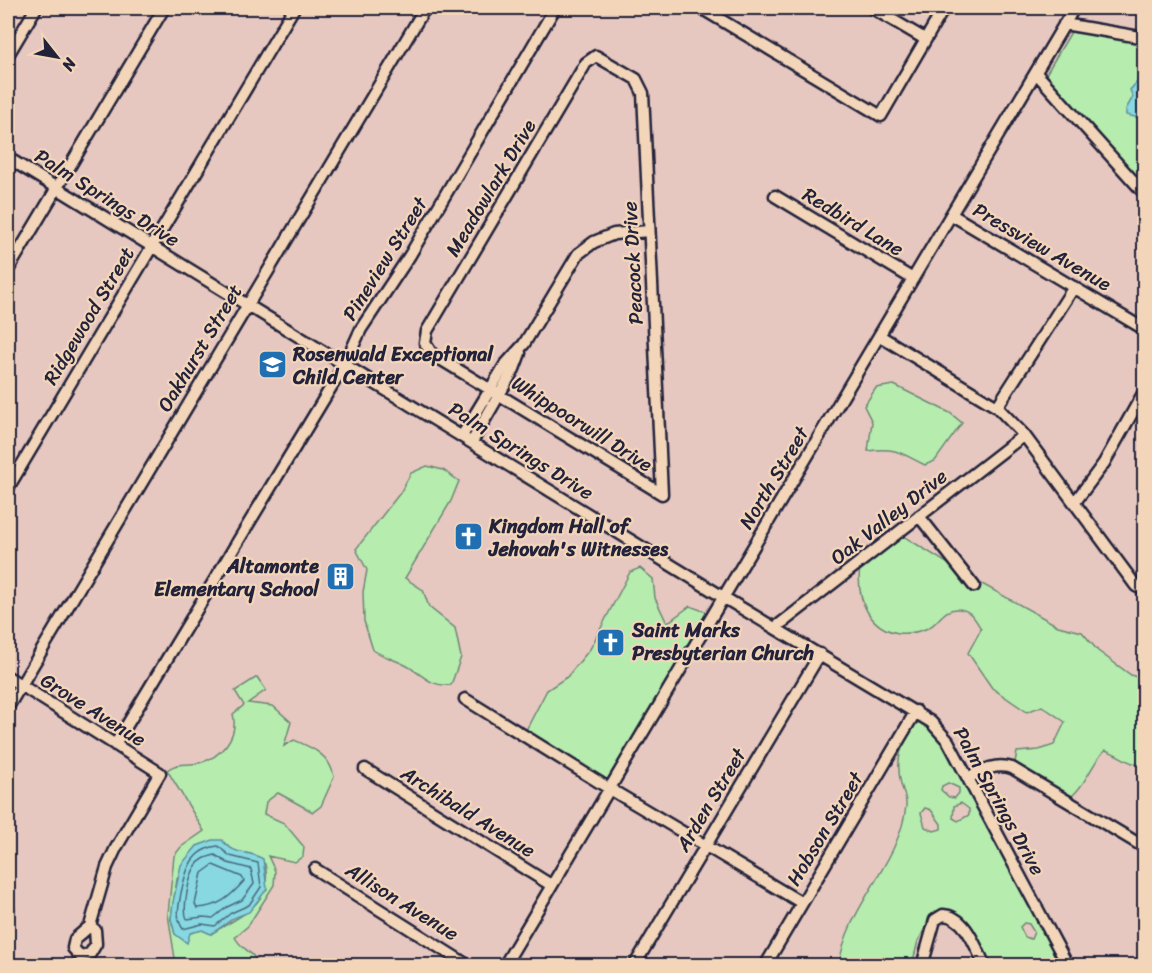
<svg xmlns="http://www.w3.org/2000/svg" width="1152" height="973" font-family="Sriracha,sans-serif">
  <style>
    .green { fill: #b6ecae; stroke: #6c8774; stroke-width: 1.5; fill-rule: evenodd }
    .water { fill: #87d8e1; stroke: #5f8f9f; stroke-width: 1.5 }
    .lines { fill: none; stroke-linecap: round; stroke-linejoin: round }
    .shore { stroke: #4a6b7d; stroke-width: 1.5 }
    .minor-casing { stroke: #22223b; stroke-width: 15 }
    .minor { stroke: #f3d6b9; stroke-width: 10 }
    .labels { text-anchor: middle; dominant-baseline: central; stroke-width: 4.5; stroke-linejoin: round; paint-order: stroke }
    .street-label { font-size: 20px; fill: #22223b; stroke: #f3d6b9 }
    .poi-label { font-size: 20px; font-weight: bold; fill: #22223b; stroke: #f3d6b9; text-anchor: start }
  </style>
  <rect width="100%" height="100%" fill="#e7c8c1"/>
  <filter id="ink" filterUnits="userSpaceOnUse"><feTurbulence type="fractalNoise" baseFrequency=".0167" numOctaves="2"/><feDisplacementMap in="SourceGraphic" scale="12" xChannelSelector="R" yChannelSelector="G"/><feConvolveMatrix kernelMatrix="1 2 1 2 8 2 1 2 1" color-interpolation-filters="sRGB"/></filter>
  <g filter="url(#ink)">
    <path class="green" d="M1071 32 1144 41V186L1046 74Z
      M894 385 950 413 962 423 935 461 925 465C900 453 897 447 868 451L872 422 864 406 876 388Z
      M427 466 443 470 459 481 451 501 405 578 423 590 429 607 455 628 461 657 451 685C433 687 426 678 412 669 401 661 385 658 373 650L364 621 363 592 367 570 356 549 400 493 411 473Z
      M898 537H905L955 568 973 591 979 587 973 579 1058 626 1082 632 1098 651 1131 675 1144 680V765C1131 766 1119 754 1105 750 1090 766 1087 783 1072 796L1022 769 1015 762 1017 752 1039 750 1054 745 1065 722 1042 706 1027 712 992 688 968 653 981 629C976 620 970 609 958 609 943 608 939 623 928 628 882 647 854 611 860 567Z
      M640 568 653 579 655 598 667 623 690 606 709 613 608 783 525 732 547 690 567 677 590 649 630 572Z
      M257 677 266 690 248 703 273 706 291 722 284 746 294 740C313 748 330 755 334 777L321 806 313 812 278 793 266 802 264 814 284 823 304 847 303 856 295 862 268 856 275 871 274 885 248 926 235 937C240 949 256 953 258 965H176L168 914 174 856 181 847 204 831 167 770C179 761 186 766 199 763 220 758 239 737 233 714L244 705 235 691ZM203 844H225L233 851 251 854 265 864C274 904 241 915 211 934L202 930 190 933 188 936 175 934 171 919 177 879 197 846Z
      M924 721 939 734 1063 965H1008L1002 962 990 965C972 933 979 913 935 911L918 941 912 965 839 966C846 906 900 864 906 806 907 799 903 791 901 784 895 759 901 745 914 724ZM948 783 959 788V793L955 798 949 797 941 790 942 786ZM961 803 969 809V815L958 821 953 818 954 806ZM925 808 931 810 941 824V829L934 831 925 827 921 813ZM1024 923 1029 924 1034 932 1031 939 1025 937 1020 927Z"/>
    <path class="water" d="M1144 74V119L1126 115V109L1133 97 1130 90Z
      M213 840H222C236 857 246 849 263 859L267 889 249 912 234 918 211 934 202 930 190 933 187 943 175 934 171 919 173 902 181 865 197 846Z"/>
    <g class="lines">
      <path class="shore" d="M218 846 230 856 258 863 261 887 249 905 231 913 215 926 202 924 183 929C175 918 179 906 181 893 186 870 191 849 218 846Z
        M215 855 228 863 251 869 254 884 242 900 227 907 213 918 203 917 187 919C182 909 189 877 195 867 200 859 207 857 215 855Z
        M213 865 242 877 244 881C230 897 219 907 197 908L195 904 202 873Z"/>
      <defs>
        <path id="minor" d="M701 8 881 116 944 8
          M872 8 925 39
          M1064 24 1140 37
          M8 55 36 8
          M596 56 636 79 643 93 662 494 432 354 425 343 427 331 586 63Z
          M1036 73 1144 193
          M8 158 723 597 931 722 948 741 1068 966
          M775 196 913 279
          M952 215 1144 329
          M8 270 164 8
          M880 336 997 407 1024 435 1136 586 1144 590
          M997 407 1074 287
          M462 436 505 365 524 344 578 254 594 242 614 234 649 231
          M472 442 514 369 520 353
          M8 488 294 8
          M1075 502 1104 463 1144 392
          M919 516 974 586
          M775 628 1024 435
          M8 677 160 773 116 848 107 867 90 926 75 939 73 948 80 956 90 954 96 944 95 930 90 926
          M465 699 610 789 802 903
          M8 707 425 8
          M115 745 345 364 361 329 410 255 555 8
          M365 769 551 885
          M968 778C983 770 995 763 1012 768L1144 847
          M315 869 469 966
          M8 908V909
          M504 966 1074 8
          M634 966 820 654
          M765 966 916 711
          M922 966 935 920 943 915C966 916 976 948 985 966
          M1143 966 1144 964"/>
      </defs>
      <use href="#minor" class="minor-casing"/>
      <use href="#minor" class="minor"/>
    </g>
  </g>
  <defs>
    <symbol id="school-square" viewBox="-11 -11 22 22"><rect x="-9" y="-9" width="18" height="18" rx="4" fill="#1f6fb2" stroke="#f3d6b9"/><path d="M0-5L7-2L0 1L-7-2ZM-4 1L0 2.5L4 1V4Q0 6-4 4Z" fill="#fff"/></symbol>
    <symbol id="church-square" viewBox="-11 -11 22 22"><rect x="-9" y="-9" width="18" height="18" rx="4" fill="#1f6fb2" stroke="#f3d6b9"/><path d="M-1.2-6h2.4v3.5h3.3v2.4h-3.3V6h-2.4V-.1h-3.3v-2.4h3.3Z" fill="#fff"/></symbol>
    <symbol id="building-square" viewBox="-11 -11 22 22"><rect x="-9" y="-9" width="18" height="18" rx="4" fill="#1f6fb2" stroke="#f3d6b9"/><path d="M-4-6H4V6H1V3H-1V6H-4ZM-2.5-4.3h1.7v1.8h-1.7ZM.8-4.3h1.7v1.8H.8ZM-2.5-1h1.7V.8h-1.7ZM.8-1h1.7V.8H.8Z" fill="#fff"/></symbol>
  </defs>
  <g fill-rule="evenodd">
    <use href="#school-square" x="256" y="348" width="33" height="33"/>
    <use href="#church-square" x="452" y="520" width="33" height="33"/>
    <use href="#building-square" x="324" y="560" width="33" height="33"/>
    <use href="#church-square" x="594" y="626" width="33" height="33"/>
  </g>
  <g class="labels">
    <g class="street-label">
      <text transform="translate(491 188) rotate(-59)">Meadowlark Drive</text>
      <text transform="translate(107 198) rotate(32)">Palm Springs Drive</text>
      <text transform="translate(853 222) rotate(31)">Redbird Lane</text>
      <text transform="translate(1042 247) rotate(30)">Pressview Avenue</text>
      <text transform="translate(385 259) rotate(-58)">Pineview Street</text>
      <text transform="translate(633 263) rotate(-93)">Peacock Drive</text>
      <text transform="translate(89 316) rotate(-59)">Ridgewood Street</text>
      <text transform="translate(200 348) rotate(-59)">Oakhurst Street</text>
      <text transform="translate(582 424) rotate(32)">Whippoorwill Drive</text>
      <text transform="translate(521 451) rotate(32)">Palm Springs Drive</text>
      <text transform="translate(774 478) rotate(-59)">North Street</text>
      <text transform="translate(889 517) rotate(-38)">Oak Valley Drive</text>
      <text transform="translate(93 710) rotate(32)">Grove Avenue</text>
      <text transform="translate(711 800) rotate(-59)">Arden Street</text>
      <text transform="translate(999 801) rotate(61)">Palm Springs Drive</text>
      <text transform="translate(468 812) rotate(32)">Archibald Avenue</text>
      <text transform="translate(825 829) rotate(-59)">Hobson Street</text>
      <text transform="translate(402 902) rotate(32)">Allison Avenue</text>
    </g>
    <g class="poi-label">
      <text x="293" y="354">Rosenwald Exceptional<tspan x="293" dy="23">Child Center</tspan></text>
      <text x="489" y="526">Kingdom Hall of<tspan x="489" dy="23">Jehovah's Witnesses</tspan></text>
      <text x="319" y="566" text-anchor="end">Altamonte<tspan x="319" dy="23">Elementary School</tspan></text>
      <text x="632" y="630">Saint Marks<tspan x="632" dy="23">Presbyterian Church</tspan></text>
    </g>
  </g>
  <rect width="1152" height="973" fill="none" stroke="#f3d6b9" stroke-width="30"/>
  <rect x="15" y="15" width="1122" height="943" fill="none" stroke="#22223b" stroke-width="2" filter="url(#ink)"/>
  <g transform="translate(57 57) rotate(121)" stroke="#f3d6b9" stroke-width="4.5" paint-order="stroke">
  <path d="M0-4.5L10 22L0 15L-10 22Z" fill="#22223b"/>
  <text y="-9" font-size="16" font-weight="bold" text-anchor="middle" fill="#22223b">N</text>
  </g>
</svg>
